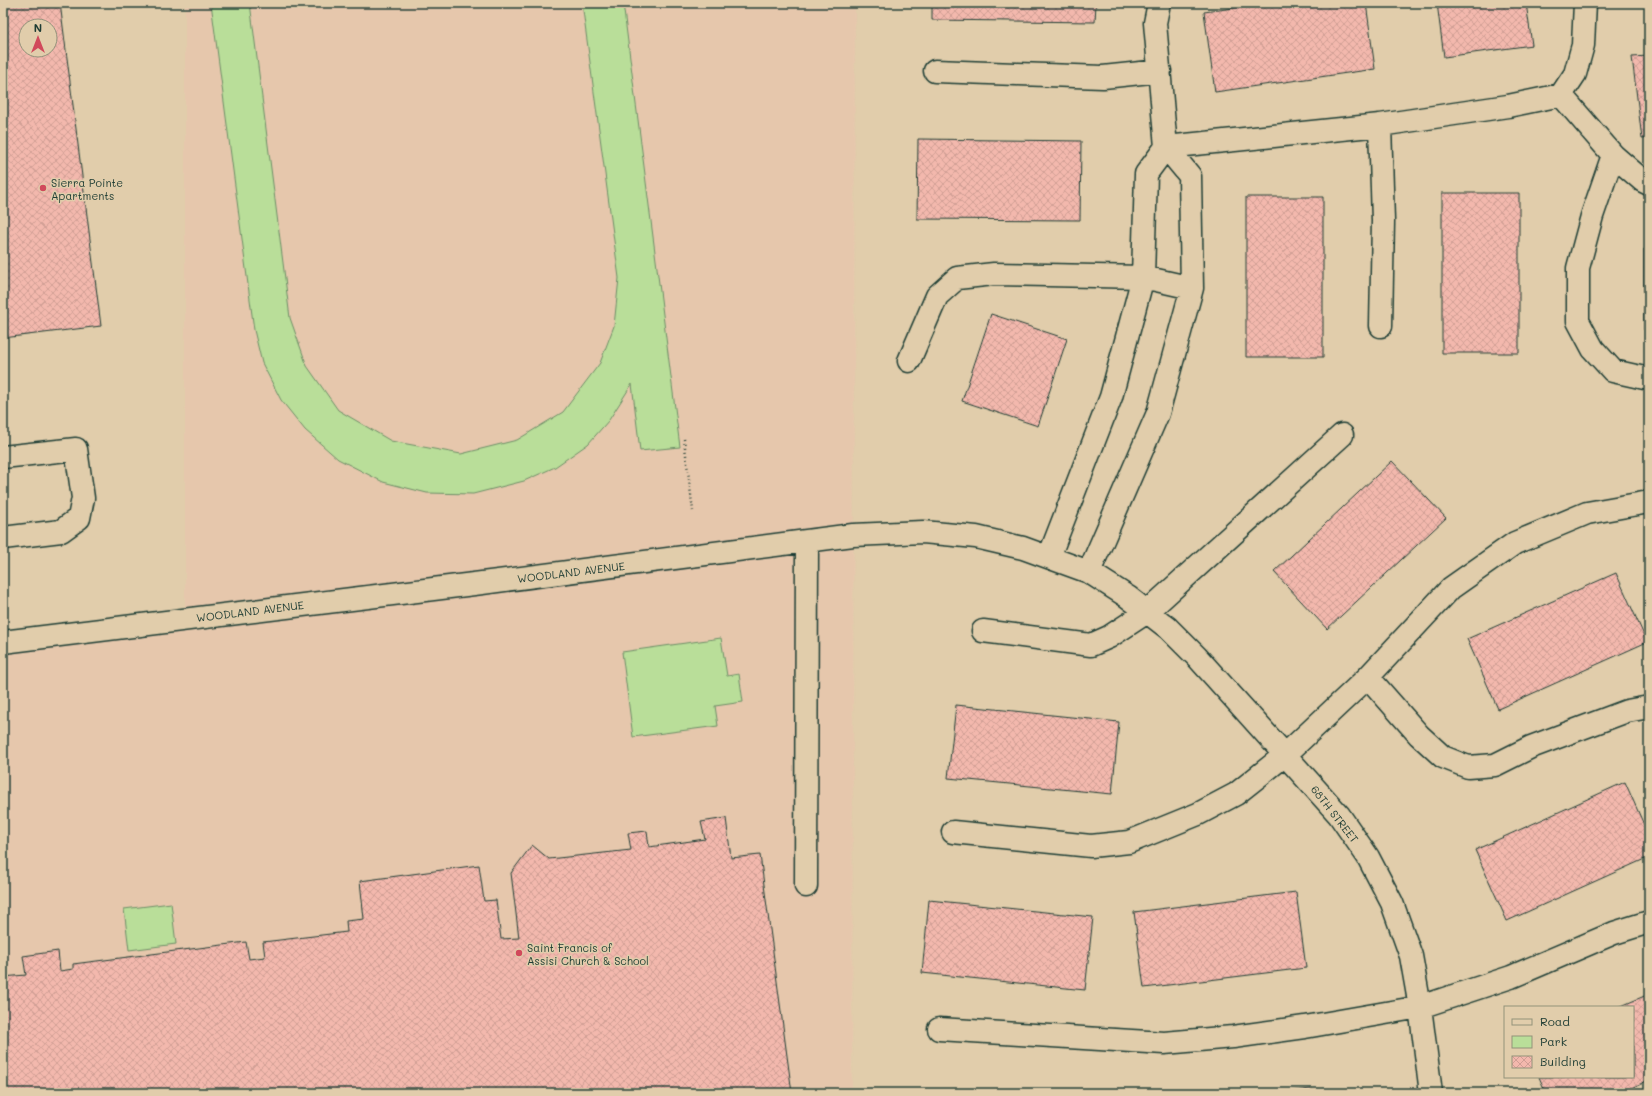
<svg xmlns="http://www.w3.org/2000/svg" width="1652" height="1096" font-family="Mali,sans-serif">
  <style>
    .built { fill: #e6c7ac }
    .park { fill: #b9de99; stroke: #6c8e66 }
    .building { fill: url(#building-cross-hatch); stroke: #1f3d34; fill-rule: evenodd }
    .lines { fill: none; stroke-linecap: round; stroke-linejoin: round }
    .minor-casing { stroke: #1f3d34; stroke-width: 25 }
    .path { stroke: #1f3d34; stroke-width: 2.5; stroke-dasharray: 1 3; stroke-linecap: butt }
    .minor { stroke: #e1cdab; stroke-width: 22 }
    .poi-dot { fill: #d1495b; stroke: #e1cdab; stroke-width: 1.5 }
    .labels { text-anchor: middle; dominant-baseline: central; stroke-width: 3; stroke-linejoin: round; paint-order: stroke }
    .poi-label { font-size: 11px; fill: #1f3d34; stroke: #e1cdab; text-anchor: start }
    .street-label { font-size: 11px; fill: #1f3d34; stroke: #e1cdab }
  </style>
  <defs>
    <pattern id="building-cross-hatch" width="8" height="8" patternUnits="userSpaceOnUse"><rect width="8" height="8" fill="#f3b8ad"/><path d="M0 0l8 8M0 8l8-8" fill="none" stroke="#d09f95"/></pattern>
  </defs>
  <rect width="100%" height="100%" fill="#e1cdab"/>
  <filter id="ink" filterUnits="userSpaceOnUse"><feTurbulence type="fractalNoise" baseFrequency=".025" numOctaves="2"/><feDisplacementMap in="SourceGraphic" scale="8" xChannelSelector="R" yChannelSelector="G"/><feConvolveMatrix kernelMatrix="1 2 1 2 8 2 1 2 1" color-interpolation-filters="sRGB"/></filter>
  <g filter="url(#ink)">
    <path class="built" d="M185 3H855L852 1093H3V642L185 619Z"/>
    <path class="park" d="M211 3H250L290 318 307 366 338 410 391 441 461 454 517 440 563 412 600 363 614 326 619 278 582 3H623L680 447 640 451 632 384 609 420 588 444 555 467 524 481 473 494 427 493 383 482 338 459 305 430 281 400 262 363 254 330Z
      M721 638 727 676 739 674 743 702 715 706 718 726 633 737 622 652Z
      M171 903 176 944 129 950 124 909Z"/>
    <path class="building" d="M3 3H60L101 326 3 338ZM26 26H50V50H26Z
      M932 3H1096L1095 22 932 20Z
      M1271 3H1366L1375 69 1215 92 1204 12Z
      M1437 3H1526L1532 45 1444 57Z
      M1649 56V138L1642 139 1632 57Z
      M918 139 1081 141 1080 220 917 219Z
      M1442 193H1519V353H1442Z
      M1246 197H1323V357H1246Z
      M1644 249H1649V330H1644Z
      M991 314 1067 339 1038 426 962 401Z
      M1392 461 1446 518 1327 629 1274 572Z
      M1616 573 1647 642 1498 709 1467 639Z
      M956 705 1119 722 1112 794 948 778Z
      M1625 782 1649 836V857L1507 921 1475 850Z
      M726 818 731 858 760 855 792 1093H539V1090L521 1093H3V977L26 975 23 956 58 951 60 971 73 969V964L246 942 249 959 265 957 263 942 347 932 346 921 364 919 360 881 479 865 484 901 496 900 501 939 519 938 511 873 532 845 549 859 631 850 628 833 647 831 649 847 705 839 701 822Z
      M1296 892 1306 968 1144 988 1134 912Z
      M929 900 1093 917 1085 990 922 973Z
      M1649 994V1080L1620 1093H1546L1539 1077H1633V1007H1619Z
      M1311 1089 1312 1093H1278Z"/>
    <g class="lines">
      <defs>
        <path id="minor" d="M935 71 1103 77 1160 71
          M1561 95 1613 155 1643 181 1649 184
          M1613 155 1592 216 1578 268V321L1593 349 1613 371 1649 379
          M1381 326 1383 221 1380 125 1508 106 1561 95 1575 74 1583 45 1585 3
          M909 361 937 296 957 278 994 274 1143 277 1192 288
          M3 457 76 449 83 498 79 518 61 531 3 538
          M1049 557 1111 397 1143 277 1146 174 1166 147 1380 125
          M1089 572 1158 413 1192 288 1190 176 1166 147 1155 23 1159 3
          M983 631 1091 645 1109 637 1147 612 1342 435
          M3 642 482 583 853 535 923 532 976 537 1023 548 1089 572 1128 597 1168 628 1197 657 1339 815 1368 857 1392 903 1411 956 1420 1007 1431 1093
          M1368 677 1419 735 1443 757 1468 767 1495 765 1531 747 1627 711 1649 707
          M953 832 1091 846 1129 842 1198 814 1236 794 1285 755 1368 677 1451 588 1515 543 1587 513 1649 502
          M806 886 807 541
          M939 1029 1164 1043 1233 1037 1305 1027 1420 1007 1511 977 1614 933 1649 922"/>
      </defs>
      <use href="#minor" class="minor-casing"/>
      <path class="path" d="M684 439 693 511"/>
      <use href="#minor" class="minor"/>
    </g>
  </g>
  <g class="poi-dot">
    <circle cx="43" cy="188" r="4"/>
    <circle cx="519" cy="953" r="4"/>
  </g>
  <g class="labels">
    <g class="poi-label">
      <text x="51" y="182">Sierra Pointe<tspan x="51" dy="13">Apartments</tspan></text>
      <text x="527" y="947">Saint Francis of<tspan x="527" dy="13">Assisi Church &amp; School</tspan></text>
    </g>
    <g class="street-label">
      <text transform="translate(571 572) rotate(-7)">WOODLAND AVENUE</text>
      <text transform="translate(250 611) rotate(-7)">WOODLAND AVENUE</text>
      <text transform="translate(1335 814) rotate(52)">68TH STREET</text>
    </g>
  </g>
  <rect width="1652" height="1096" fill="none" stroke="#e1cdab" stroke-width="16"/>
  <rect x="8" y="8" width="1636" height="1080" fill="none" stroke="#1f3d34" stroke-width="1.5" filter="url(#ink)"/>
  <rect x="1504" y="1006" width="130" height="72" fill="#e1cdab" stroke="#93937b"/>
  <rect x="1512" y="1019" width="20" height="6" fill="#e1cdab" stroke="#93937b"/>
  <text x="1540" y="1026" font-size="12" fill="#1f3d34">Road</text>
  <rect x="1512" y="1036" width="20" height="12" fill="#b9de99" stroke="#93937b"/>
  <text x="1540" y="1046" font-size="12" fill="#1f3d34">Park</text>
  <rect x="1512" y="1056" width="20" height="12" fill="url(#building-cross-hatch)" stroke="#93937b"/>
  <text x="1540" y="1066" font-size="12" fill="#1f3d34">Building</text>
  <g transform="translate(38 38)"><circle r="19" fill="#e1cdab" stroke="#93937b"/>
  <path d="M0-3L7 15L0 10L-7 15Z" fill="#d1495b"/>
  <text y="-6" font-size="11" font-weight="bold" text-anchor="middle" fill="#1f3d34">N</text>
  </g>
</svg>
